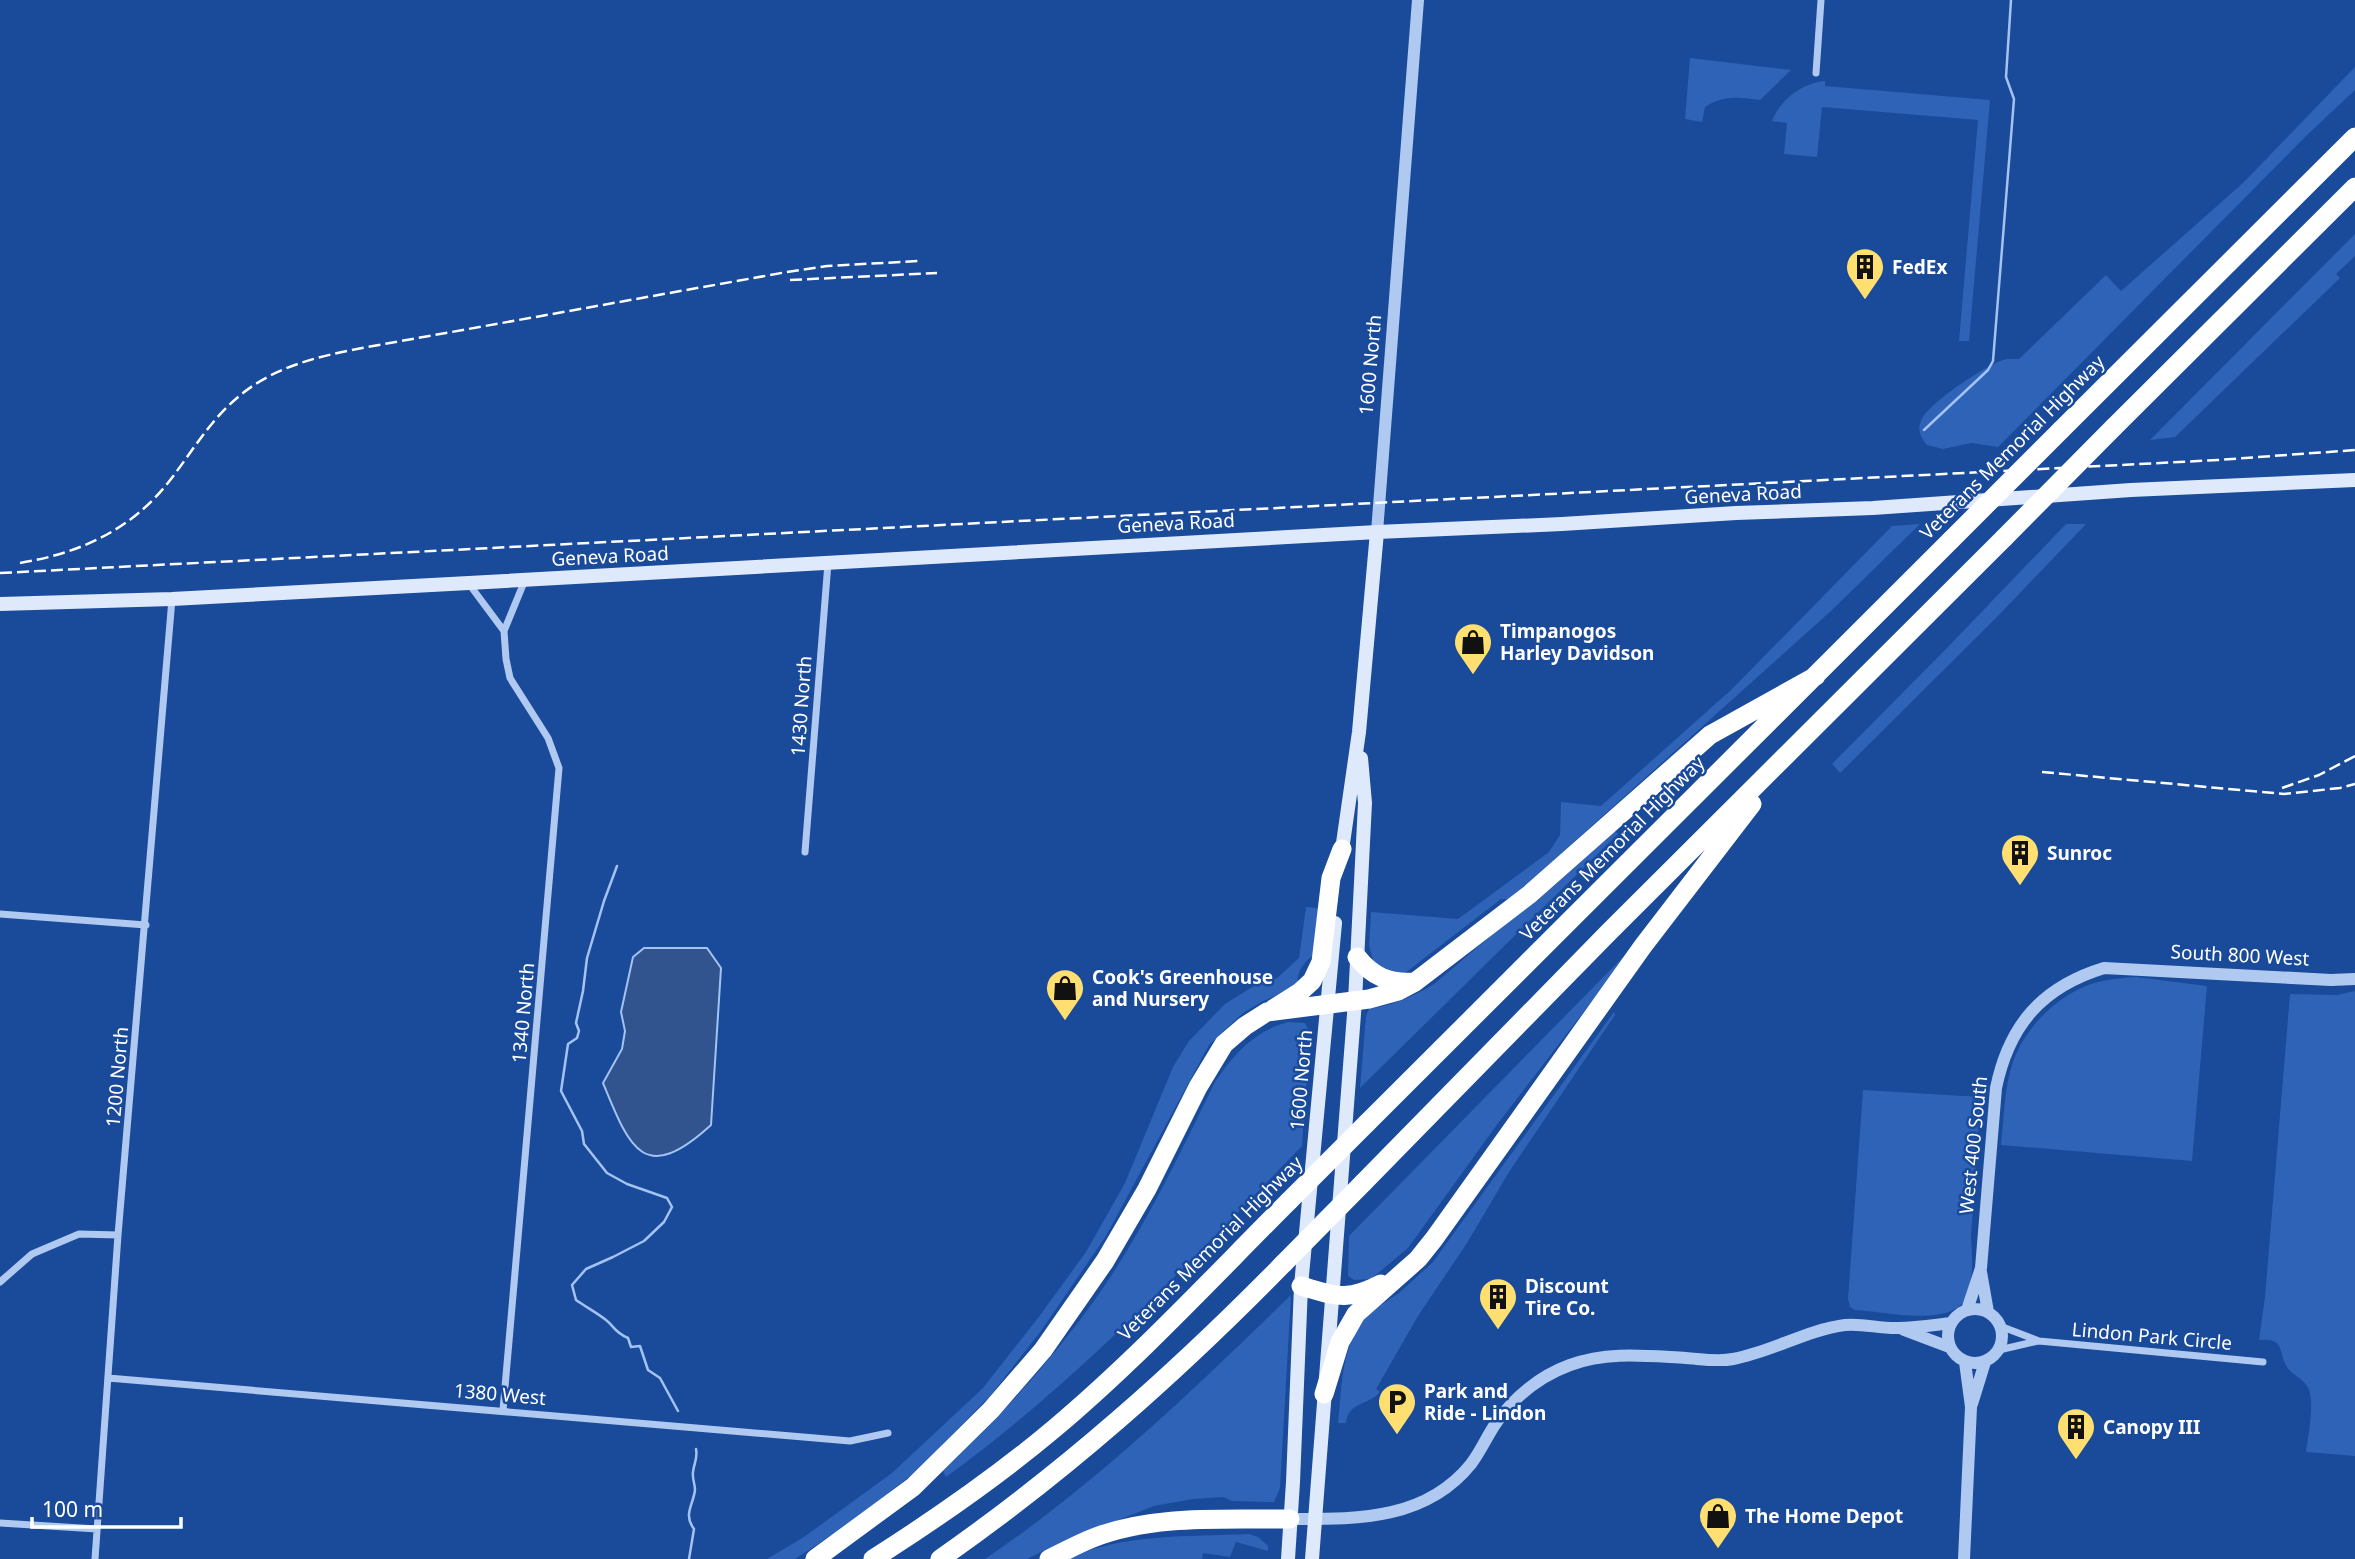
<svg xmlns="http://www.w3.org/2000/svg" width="2355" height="1559" font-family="'Noto Sans',sans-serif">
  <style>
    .green { fill: #2e63b7 }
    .water { fill: #31538e; stroke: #a3c3f3; stroke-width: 2 }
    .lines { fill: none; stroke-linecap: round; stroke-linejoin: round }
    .stream { stroke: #a3c3f3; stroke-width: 2.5 }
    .minor { stroke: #b0c9f1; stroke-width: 7 }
    .tertiary { stroke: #b0c9f1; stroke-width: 12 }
    .secondary { stroke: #dfe9fc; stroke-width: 14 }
    .motorway { stroke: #fff; stroke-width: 19 }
    .rail { stroke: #fff; stroke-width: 2.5; stroke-dasharray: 12 5; stroke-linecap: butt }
    .motorway-bridge { stroke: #fff; stroke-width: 19 }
    .labels { text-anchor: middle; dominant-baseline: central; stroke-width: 5; stroke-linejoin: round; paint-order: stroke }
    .poi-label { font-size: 19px; font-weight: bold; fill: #fff; stroke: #1a4a9a; text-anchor: start }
    .street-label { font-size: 19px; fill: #fff; stroke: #1a4a9a }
  </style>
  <rect width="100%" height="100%" fill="#1a4a9a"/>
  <path class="green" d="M1690 58 1791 70 1760 100C1739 97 1723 95 1705 107L1702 122 1685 119Z
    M2355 67V90L2306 136 1998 447 1971 443 1943 449 1927 445C1921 438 1917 431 1921 421 1928 403 1985 366 2003 360 2008 358 2014 359 2019 359L2106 275 2121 291 2243 183Z
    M1825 81V86L1990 100 1969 341H1959L1978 120 1822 107 1817 157 1784 154 1787 123 1772 121C1781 99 1802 83 1825 81Z
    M2355 234V256L2336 274 2340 278 2175 437 2150 440Z
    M1920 524 1832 610 1517 893 1509 899H1501L1405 973 1394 976 1374 963 1369 946 1371 912 1458 919 1549 852 1560 835 1561 802 1601 806 1732 689 1892 526Z
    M2066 524H2086L1996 618 1840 773 1832 764 1946 649Z
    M1615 831 1618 834 1360 1088 1366 1016 1369 1009C1393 1005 1413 997 1434 984Z
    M1306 907 1318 908 1314 955C1301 964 1297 973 1297 988L1263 1001 1243 1013 1209 1045 1106 1236 1041 1331 990 1396 914 1473 847 1525 795 1559H767L804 1537 892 1473 983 1388 1041 1314 1086 1252 1125 1183 1173 1067 1189 1041 1225 1004 1254 986 1277 978 1299 958Z
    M1623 957 1625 958 1496 1126 1408 1248 1371 1279 1354 1280 1348 1276 1349 1236Z
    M2136 977 2207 986 2192 1161 2001 1145C2004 1118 2004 1090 2012 1065 2023 1029 2058 994 2094 983 2108 979 2122 978 2136 977Z
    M2355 991V1456L2306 1452C2308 1435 2316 1399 2307 1386 2302 1378 2291 1374 2287 1367 2278 1353 2286 1337 2259 1340L2265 1297 2290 994 2337 995Z
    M1614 1012 1615 1015 1509 1172 1467 1243 1418 1316 1376 1389 1380 1392C1369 1405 1348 1402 1346 1423H1338C1342 1390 1340 1352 1362 1324L1359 1322 1373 1310 1399 1293 1433 1262Z
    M1288 1022 1305 1023 1310 1032 1302 1146C1189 1263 1078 1381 946 1477L943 1471C1007 1410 1067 1344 1115 1270 1153 1211 1184 1145 1215 1082 1234 1054 1254 1031 1288 1022Z
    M1863 1090 1981 1097 1971 1236C1972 1254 1974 1279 1967 1296 1954 1329 1882 1311 1855 1310L1850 1307 1848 1299Z
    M1291 1295 1280 1488 1274 1502 1232 1501 1223 1497 1193 1499 1154 1506 1060 1543 1027 1559H985C1097 1483 1194 1389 1291 1295Z
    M1249 1534 1258 1537 1268 1546V1551L1236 1542 1230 1557 1203 1553 1202 1559H1068C1122 1533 1189 1537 1249 1534Z"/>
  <path class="water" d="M644 948H707L721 968 711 1125C644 1186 630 1149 603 1083L622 1049 625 1031 621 1012 633 957Z"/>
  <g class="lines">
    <path class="stream" d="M1924 430 1988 370 1993 361 2014 99 2006 77 2011 0
      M617 866 604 901 587 958 583 991 576 1023 579 1031 577 1038 568 1044 561 1091 582 1131 584 1144 607 1173 627 1184 667 1198 672 1207 664 1222 644 1241 613 1257 586 1269 572 1285 576 1300C586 1307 597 1313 606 1320 615 1327 614 1332 628 1338L631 1347 640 1346 648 1370 660 1378 678 1411
      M689 1559 694 1529C683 1514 693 1506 695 1490 695 1484 692 1478 693 1472 694 1463 698 1458 696 1449"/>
    <path class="minor" d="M1816 73 1821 0
      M469 584 504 631
      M805 852 828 563
      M0 914 146 925
      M0 1282 32 1254 79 1234 118 1235
      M2000 1326 2039 1341 2263 1362
      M1999 1350 2038 1341
      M108 1378 850 1441 888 1433
      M503 1410 559 768 548 738 510 678 506 659 504 631 525 580
      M0 1523 97 1529
      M95 1559 118 1235 172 599"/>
    <path class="tertiary" d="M1377 532 1418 0
      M1981 1272 1988 1312
      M1948 1336a27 27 0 1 1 54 0a27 27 0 1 1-54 0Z
      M1967 1310 1981 1268 1996 1088C2009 1025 2042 987 2104 968L2331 980 2355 979
      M1904 1330 1949 1347
      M1972 1404 1985 1362
      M1290 1519C1356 1519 1425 1521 1471 1464 1481 1451 1487 1436 1496 1423 1514 1397 1540 1376 1570 1365 1608 1351 1647 1356 1686 1358 1701 1359 1718 1362 1733 1359 1772 1352 1806 1330 1845 1325 1862 1323 1881 1329 1898 1328 1916 1328 1934 1325 1951 1323
      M1964 1559 1971 1407 1965 1362"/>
    <path class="secondary" d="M0 604 172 599 469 583 1377 532 1562 524 1736 513 1873 508 2131 490 2355 480
      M1341 857 1359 732 1377 532
      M1288 1559 1293 1482 1301 1286 1335 923
      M1312 1559 1355 1001 1365 803 1361 758"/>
    <path class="motorway" d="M2114 427 2355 187
      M2061 430 2355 137
      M1357 957C1372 976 1389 984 1414 982
      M1273 1009 1300 992 1312 981 1321 962 1331 878 1342 849
      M1367 1123 1951 540
      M1363 1183 1609 932 2004 538
      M1301 1286C1336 1296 1347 1302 1381 1284
      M1324 1394 1340 1342 1356 1314 1418 1259 1434 1239 1643 946 1752 804
      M815 1559 913 1487 991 1410 1043 1350 1105 1261 1147 1189 1198 1087 1224 1044 1245 1026 1267 1012 1369 999 1398 991 1415 982 1530 894 1710 735 1816 676
      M873 1559C936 1519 998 1476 1055 1428 1138 1358 1212 1278 1289 1201
      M940 1559C1066 1471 1176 1373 1284 1263
      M1049 1559C1063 1552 1078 1544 1093 1538 1154 1514 1226 1520 1290 1519"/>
    <path class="rail" d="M790 280 937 273
      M20 563C81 553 133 529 171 479 194 449 212 417 243 393 277 366 320 356 362 348L787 272 827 266 919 261
      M0 573 2218 460 2355 450
      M2042 772 2284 794 2340 788 2355 784
      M2282 788 2319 775 2355 756"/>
    <path class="motorway-bridge" d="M2004 538 2114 427
      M1951 540 2061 430
      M1289 1201 1367 1123
      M1284 1263 1363 1183"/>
  </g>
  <defs>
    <symbol id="building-pin" viewBox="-11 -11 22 30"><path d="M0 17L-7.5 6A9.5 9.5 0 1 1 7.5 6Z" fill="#ffdf70" stroke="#1a4a9a"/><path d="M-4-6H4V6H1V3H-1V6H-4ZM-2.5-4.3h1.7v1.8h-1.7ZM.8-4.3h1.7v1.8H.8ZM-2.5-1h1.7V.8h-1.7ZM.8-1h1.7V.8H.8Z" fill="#111"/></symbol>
    <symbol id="shop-pin" viewBox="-11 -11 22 30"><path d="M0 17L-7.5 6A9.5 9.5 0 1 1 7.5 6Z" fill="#ffdf70" stroke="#1a4a9a"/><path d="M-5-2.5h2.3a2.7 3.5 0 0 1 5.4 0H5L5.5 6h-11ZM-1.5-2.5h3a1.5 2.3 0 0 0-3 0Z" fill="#111"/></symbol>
    <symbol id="parking-pin" viewBox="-11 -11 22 30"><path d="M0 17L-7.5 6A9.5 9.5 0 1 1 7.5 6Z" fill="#ffdf70" stroke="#1a4a9a"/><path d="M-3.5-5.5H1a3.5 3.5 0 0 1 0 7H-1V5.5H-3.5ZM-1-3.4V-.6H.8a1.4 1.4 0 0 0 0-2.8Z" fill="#111"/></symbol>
  </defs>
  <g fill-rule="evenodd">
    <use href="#building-pin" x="1843" y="245" width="44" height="60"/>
    <use href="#shop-pin" x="1451" y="620" width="44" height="60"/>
    <use href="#building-pin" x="1998" y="831" width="44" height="60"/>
    <use href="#shop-pin" x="1043" y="966" width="44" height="60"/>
    <use href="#building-pin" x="1476" y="1275" width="44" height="60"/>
    <use href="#parking-pin" x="1375" y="1380" width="44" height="60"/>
    <use href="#building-pin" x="2054" y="1405" width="44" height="60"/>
    <use href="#shop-pin" x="1696" y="1494" width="44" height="60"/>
  </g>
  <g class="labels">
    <g class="poi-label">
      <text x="1892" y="267">FedEx</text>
      <text x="1500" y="631">Timpanogos<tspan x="1500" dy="22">Harley Davidson</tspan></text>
      <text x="2047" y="853">Sunroc</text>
      <text x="1092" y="977">Cook's Greenhouse<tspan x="1092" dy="22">and Nursery</tspan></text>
      <text x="1525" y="1286">Discount<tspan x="1525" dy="22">Tire Co.</tspan></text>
      <text x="1424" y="1391">Park and<tspan x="1424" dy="22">Ride - Lindon</tspan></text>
      <text x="2103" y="1427">Canopy III</text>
      <text x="1745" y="1516">The Home Depot</text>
    </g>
    <g class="street-label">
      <text transform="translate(1370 365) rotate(-85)">1600 North</text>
      <text transform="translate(2012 447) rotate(-45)">Veterans Memorial Highway</text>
      <text transform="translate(1743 494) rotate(-3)">Geneva Road</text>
      <text transform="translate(1176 523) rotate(-3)">Geneva Road</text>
      <text transform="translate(610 556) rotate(-3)">Geneva Road</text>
      <text transform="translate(801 706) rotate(-86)">1430 North</text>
      <text transform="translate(1612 848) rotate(-45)">Veterans Memorial Highway</text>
      <text transform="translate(2240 955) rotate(3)">South 800 West</text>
      <text transform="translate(523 1013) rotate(-85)">1340 North</text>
      <text transform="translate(117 1077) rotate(-85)">1200 North</text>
      <text transform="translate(1301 1080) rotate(-85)">1600 North</text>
      <text transform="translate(1973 1145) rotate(-84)">West 400 South</text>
      <text transform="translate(1210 1248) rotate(-45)">Veterans Memorial Highway</text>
      <text transform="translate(2152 1336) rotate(5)">Lindon Park Circle</text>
      <text transform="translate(500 1394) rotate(5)">1380 West</text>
    </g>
  </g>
  <path d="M32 1517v10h149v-10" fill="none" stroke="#ffffff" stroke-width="3.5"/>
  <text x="42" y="1517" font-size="21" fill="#ffffff" stroke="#1a4a9a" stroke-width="5" paint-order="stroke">100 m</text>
</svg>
